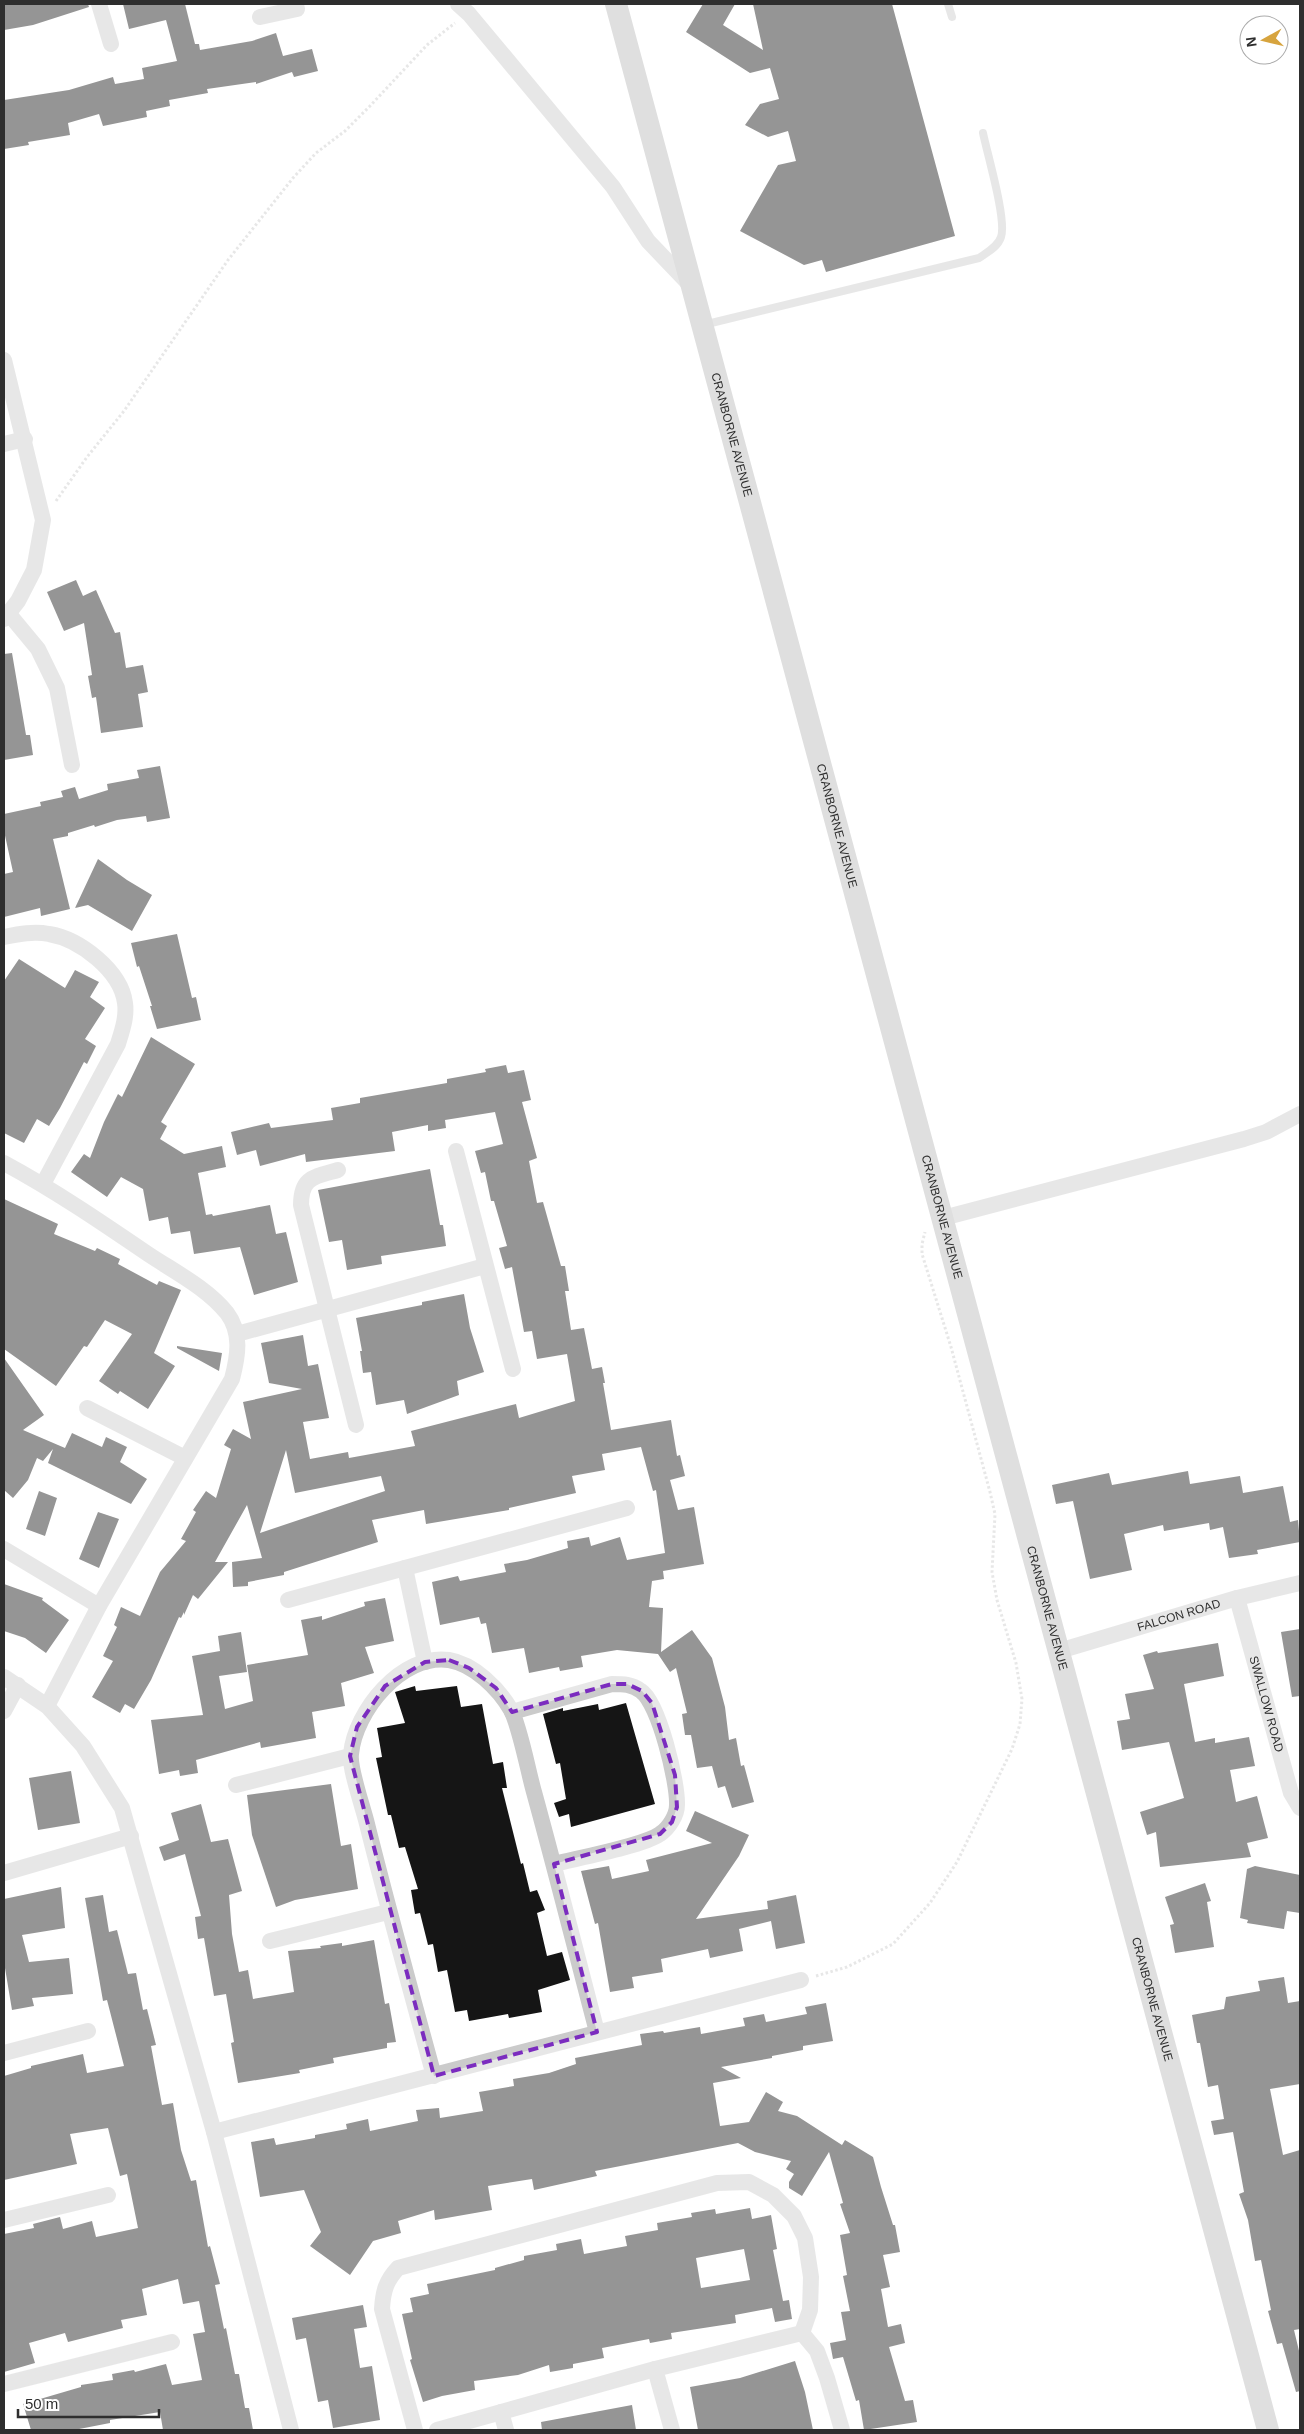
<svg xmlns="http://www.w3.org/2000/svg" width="1304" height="2434" font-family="Arial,sans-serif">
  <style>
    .building { fill: #151515; fill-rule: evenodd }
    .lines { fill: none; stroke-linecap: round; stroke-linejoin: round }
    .path { stroke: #cbcbcb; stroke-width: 3; stroke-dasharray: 2.5 2.5; stroke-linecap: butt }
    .lane { stroke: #cbcbcb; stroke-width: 8 }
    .street { stroke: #cbcbcb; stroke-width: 16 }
    .secondary { stroke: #b8b8b8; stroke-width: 22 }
    .marked { fill: none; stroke: #7b2cbf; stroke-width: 4; stroke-dasharray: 10 6; stroke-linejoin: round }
    .labels { text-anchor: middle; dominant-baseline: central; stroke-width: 5; stroke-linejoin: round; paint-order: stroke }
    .street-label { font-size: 12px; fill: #2e2e2e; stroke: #fff }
  </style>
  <rect width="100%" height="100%" fill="#fff"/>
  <path class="building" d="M4 4H88L89 7 33 25 4 30Z
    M123 4H185L195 44H199L200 50 252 41 276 33 283 56 312 49 318 71 294 77 292 72 256 84V82L207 89 208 93 169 100 170 106 146 111 147 117 103 126 99 114 68 123 70 135 28 142 29 145 4 149V100L69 90 113 77 115 84 144 79 142 68 177 61 166 20 129 29Z
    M703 4H735L723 25 763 50 753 4H892L955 236 826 272 822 260 804 265 740 231 778 165 796 161 788 131 768 137 745 125 760 104 779 99 770 68 750 73 686 32Z
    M76 580 83 596 96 590 115 633 120 632 126 668 143 665 148 692 138 694 143 727 101 733 96 697 92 698 88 676 92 675 84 623 64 631 47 592Z
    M12 653 26 735H30L33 755 4 760V654Z
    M160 766 170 818 147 822 146 816 117 820 95 827 94 825 68 833V836L53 839 70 909 41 916 40 908 4 917V874L13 872 4 831V814L41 806 40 802 63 797 61 791 75 787 79 799 108 790 107 784 139 778 137 770Z
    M98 859 127 880 152 895 132 931 88 905 75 908Z
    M177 934 192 998 196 997 201 1020 157 1029 150 1006H152L139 966 137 967 131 943Z
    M19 959 65 988 75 970 99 982 90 997 105 1008 85 1039 96 1046 87 1064 84 1062 60 1108 49 1126 37 1119 24 1143 4 1133V981Z
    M151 1037 195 1064 161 1122 167 1126 160 1139 184 1154 222 1146 226 1167 198 1173 206 1215 212 1214 213 1216 270 1205 276 1234 286 1232 298 1282 254 1295 240 1247 194 1254 190 1231 171 1234 168 1217 149 1221 143 1189 121 1177 107 1197 71 1172 84 1154 90 1158 104 1122 118 1094 122 1097Z
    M506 1065 508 1073 524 1070 531 1100 522 1102 537 1158 529 1161 537 1203 543 1202 561 1266H565L569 1291H565L571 1330 584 1328 592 1369 602 1367 605 1383H603L611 1430 671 1420 677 1456 680 1455 685 1476 670 1480 678 1510 694 1507 704 1564 663 1571 664 1579 652 1581 649 1607 663 1608 661 1652 692 1630 712 1658 725 1707 729 1740 736 1738 741 1766 744 1765 754 1802 732 1808 725 1786 718 1788 712 1766 697 1768 691 1735H685L682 1714 687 1713 676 1668 670 1672 658 1654 617 1650 581 1656 583 1667 560 1671 559 1667 529 1673 524 1648 492 1653 486 1623 481 1624 479 1617 440 1625 432 1582 458 1576 460 1581 506 1572 504 1564 527 1560 568 1548 567 1541 589 1537 591 1546 620 1537 627 1560 665 1553 656 1490 653 1491 641 1447 602 1454 605 1470 572 1476 576 1493 509 1508V1510L426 1524 424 1510 372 1520 378 1542 284 1572V1575L248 1582V1586L233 1587 232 1562 262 1558 247 1505 215 1562H228L198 1599 193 1595 184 1615V1612L181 1618 179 1617 151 1680 134 1709 125 1704 120 1713 92 1697 113 1661 103 1656 117 1627 114 1625 121 1607 140 1616 160 1572 186 1541 181 1539 196 1512 193 1510 206 1491 216 1498 231 1449 224 1445 233 1429 251 1439 243 1402 302 1389 269 1383 261 1343 303 1335 308 1366 318 1364 329 1418 303 1422 310 1459 348 1452 349 1458 415 1446 411 1431 516 1404 519 1418 575 1401 567 1354 537 1359 532 1331 524 1332 512 1267 505 1269 499 1248 507 1246 494 1201H491L485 1172 481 1173 475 1151 503 1144 495 1112 445 1120 446 1128 428 1131V1125L392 1132 395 1151 306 1162 305 1154 260 1166 256 1150 237 1155 231 1132 269 1123 271 1128 333 1120 331 1108 360 1103V1098L447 1083V1079L486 1072 485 1069ZM286 1450 295 1493 381 1476 385 1491 260 1533Z
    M430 1169 440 1225H443L446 1246 381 1256 382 1264 347 1270 342 1240 329 1242 318 1190Z
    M4 1199 58 1224 54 1234 95 1251 97 1248 120 1259 118 1264 157 1285 159 1281 181 1290 154 1353 175 1366 148 1409 120 1391 118 1394 99 1381 132 1334 105 1320 87 1347 84 1346 56 1386 4 1349Z
    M464 1294 470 1328 484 1372 457 1381 459 1395 407 1414 404 1400 376 1405 371 1372 363 1373 360 1351H362L356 1318 422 1305V1302Z
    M177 1346 222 1353 219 1371 177 1348Z
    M4 1358 44 1415 23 1430 65 1448 72 1433 102 1447 106 1437 127 1447 120 1462 147 1479 131 1504 48 1463 53 1449 43 1461 37 1458 28 1480 13 1498 4 1490Z
    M1188 1471 1190 1484 1240 1476 1243 1493 1283 1486 1290 1522 1298 1520 1300 1542 1257 1550 1258 1554 1229 1558 1223 1527 1210 1530 1209 1523 1164 1531 1163 1525 1124 1534 1132 1570 1090 1579 1073 1501 1056 1504 1052 1485 1109 1473 1112 1485Z
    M39 1491 57 1498 45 1536 26 1529Z
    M98 1512 119 1519 99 1568 79 1559Z
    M4 1584 43 1598 42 1600 69 1620 46 1653 25 1638 4 1631Z
    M385 1598 394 1641 365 1647 374 1673 341 1683 345 1706 312 1712 316 1738 261 1748 260 1742 196 1760 198 1773 180 1776 179 1770 159 1774 151 1720 203 1715 192 1656 220 1651 218 1636 241 1632 247 1672 219 1676 225 1709 253 1701 247 1665 308 1655 301 1620 322 1616V1620L365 1606 364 1602Z
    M1300 1629V1696L1292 1697 1281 1632Z
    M1218 1643 1224 1676 1184 1684 1195 1742 1215 1738V1743L1249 1737 1255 1766 1230 1770 1236 1802 1257 1796 1268 1838 1247 1843 1251 1857 1160 1867 1156 1832 1147 1835 1140 1812 1184 1798 1169 1742 1122 1750 1117 1721 1130 1719 1125 1694 1154 1689 1143 1655 1157 1651 1158 1653Z
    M415 1686 416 1691 457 1686 461 1707 482 1704 493 1764 503 1762 507 1788H502L521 1864 523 1863 530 1892 537 1890 545 1910 537 1913 547 1956 562 1952 570 1980 538 1990 542 2012 509 2018 508 2014 469 2021 467 2010 455 2012 447 1970 438 1972 433 1944 428 1945 420 1913 415 1914 411 1890 418 1889 405 1847 399 1848 391 1815H388L376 1758 382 1757 377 1728 405 1723 395 1692Z
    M626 1703 655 1804 571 1827 569 1814 559 1817 554 1803 566 1799 560 1763 556 1764 543 1714 563 1708V1711L598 1704 599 1710Z
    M71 1771 80 1823 38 1830 29 1778Z
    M331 1784 341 1846 351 1844 358 1889 295 1900 276 1907 252 1835 247 1795Z
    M201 1804 211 1842 228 1839 242 1891 229 1895 232 1934 239 1972 248 1970 253 1999 294 1992 288 1951 321 1948 320 1946 342 1943V1946L374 1940 385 2004 389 2003 396 2042 387 2043V2048L333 2058 334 2063 299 2070 300 2073 238 2083 231 2043 234 2042 226 1994 214 1996 204 1938 198 1939 195 1917 201 1916 185 1854 164 1861 159 1847 179 1840 171 1813Z
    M695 1811 749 1835 739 1856 696 1919 768 1909 767 1901 796 1895 805 1943 776 1949 771 1921 739 1929 743 1951 710 1958 708 1949 661 1959 663 1972 632 1977 634 1988 610 1992 598 1923 595 1924 581 1871 609 1866 612 1879 649 1871 646 1860 712 1843 686 1831Z
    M1255 1866 1300 1875V1913L1287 1911 1284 1929 1247 1923 1248 1920 1240 1918 1247 1869Z
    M1205 1883 1211 1901 1207 1902 1214 1947 1175 1953 1170 1925 1174 1924 1165 1897Z
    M61 1887 65 1928 22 1935 29 1962 69 1958 73 1994 32 1998 34 2006 12 2010 4 1962V1899Z
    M103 1895 109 1932 117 1930 128 1974 136 1973 143 2010 147 2009 156 2045 151 2046 162 2105 173 2103 181 2150 191 2181 196 2180 208 2247 210 2246 220 2284 215 2285 224 2329 226 2328 235 2374H239L245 2408H249L253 2430H163L160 2412 110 2420V2423L74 2430H31L23 2404 81 2387V2385L113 2380 112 2374 134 2370 135 2372 166 2364 172 2385 202 2380 193 2334 205 2332 199 2301 183 2304 178 2279 142 2289 147 2315 121 2320 123 2328 68 2342 65 2333 29 2343 35 2363 4 2372V2234L34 2228 33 2224 60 2217 63 2229 92 2221 96 2237 138 2228 127 2174 120 2176 108 2128 70 2134 77 2164 4 2180V2076L31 2068V2066L83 2054 87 2073 124 2066 107 2000 103 2001 85 1898Z
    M1284 1977 1288 2003 1300 2001V2084L1270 2089 1283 2155 1300 2150V2329L1294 2330 1300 2355V2391L1296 2392 1282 2343 1277 2344 1268 2311 1271 2310 1261 2260 1255 2261 1248 2220 1239 2194 1244 2192 1233 2132 1214 2135 1211 2121 1224 2119 1218 2085 1208 2087 1200 2043H1197L1192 2015 1224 2009 1226 1997 1260 1991 1258 1981Z
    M826 2003 833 2041 803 2046V2050L772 2056V2058L721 2067 741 2078 713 2083 720 2126 749 2122 766 2092 783 2102 778 2111 797 2116 842 2145 845 2140 873 2157 881 2187 893 2225H895L900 2252 883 2255 890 2287 881 2289 888 2327 901 2324 905 2343 889 2347 905 2401 913 2400 917 2422 864 2430 859 2400 856 2401 843 2357 833 2359 830 2343 846 2340 841 2312 850 2311 843 2276 847 2275 840 2235 850 2233 840 2204 843 2203 829 2152 802 2196 789 2188V2182L794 2174 786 2169 791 2161 755 2152 738 2143 595 2171 597 2176 534 2190 532 2179 488 2186 492 2210 435 2220 434 2210 398 2221 401 2233 373 2241 350 2275 310 2246 321 2232 304 2190 260 2197 251 2142 274 2138 276 2145 315 2138V2135L347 2129 346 2124 368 2119 370 2131 418 2121 416 2110 439 2108 440 2118 483 2111 479 2092 514 2086 513 2079 549 2073 576 2064 575 2058 642 2045 640 2034 663 2031 664 2033 700 2027 701 2034 745 2026 743 2018 764 2014 766 2022 807 2014 805 2007Z
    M750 2208 752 2219 771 2215 777 2249 773 2250 783 2301 789 2300 792 2319 775 2322 772 2308 735 2315 736 2323 671 2333 672 2339 650 2343 649 2339 602 2348 604 2358 573 2364V2368L550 2372 549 2365 518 2375 474 2381 475 2390 442 2396 423 2402 410 2360 412 2359 402 2314 413 2312 410 2298 429 2294 427 2284 495 2270V2268L524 2260V2256L557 2250 556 2244 581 2239 584 2254 627 2246 625 2236 658 2230 657 2223 692 2217 691 2213 715 2209 716 2214ZM744 2249 750 2280 701 2288 696 2258Z
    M363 2305 367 2327 354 2329 360 2368 372 2366 380 2420 333 2428 328 2400 318 2402 306 2338 296 2340 292 2318Z
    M795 2361 805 2392 813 2430H698L690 2387 740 2378Z
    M632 2405 636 2430H542L541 2422Z"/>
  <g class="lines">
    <path class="path" d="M56 501 87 457 124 411 228 260 293 178 316 153 345 131 370 106 427 45 455 23
      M816 1976 847 1967 893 1944 930 1903 957 1862 1012 1749 1020 1724 1022 1699 1016 1663 997 1600 992 1572 995 1514 990 1492 951 1347 922 1254V1244L925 1232"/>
    <path class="lane" d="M948 4 952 17
      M703 325 979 258C986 253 998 247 1001 237 1007 220 987 153 983 133"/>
    <g class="street">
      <path d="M99 4 111 44"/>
      <path d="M458 4 469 14 613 187 648 241 690 285"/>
      <path d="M260 17 297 9 296 4"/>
      <path d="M4 360 43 520 34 570 18 601 4 619"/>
      <path d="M4 444 25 439"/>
      <path d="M9 614 38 649 57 688 72 765"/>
      <path d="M4 937C19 934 34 931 49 934 80 939 121 971 125 1003 127 1017 122 1031 118 1044L43 1184"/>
      <path d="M456 1151 513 1369"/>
      <path d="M4 1163C54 1190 101 1222 148 1254 175 1272 207 1288 227 1313 242 1333 238 1356 232 1379L99 1606 47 1706"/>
      <path d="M338 1170C314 1177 301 1177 301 1205L356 1425"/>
      <path d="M943 1218 1244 1139 1266 1132 1300 1114"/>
      <path d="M237 1334 485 1266"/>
      <path d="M87 1408 185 1458"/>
      <path d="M4 1549 99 1606"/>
      <path d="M405 1568 627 1508"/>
      <path id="s1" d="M1237 1598 1291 1793 1300 1808"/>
      <path d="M288 1600 405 1568 425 1662"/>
      <path id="s2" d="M1059 1651 1237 1598 1300 1583"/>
      <path d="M4 1677 47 1706 83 1746 122 1808 214 2132 291 2430"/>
      <path d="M4 1711 18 1685"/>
      <path d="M512 1712 612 1684C623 1684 632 1684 641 1691 659 1703 678 1783 677 1805 677 1815 669 1828 660 1834 643 1846 578 1858 554 1864"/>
      <path d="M236 1785 350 1756"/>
      <path d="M4 1873 131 1836"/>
      <path d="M270 1941 388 1912"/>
      <path d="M4 2053 88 2031"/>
      <path d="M434 2076C411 1992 388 1908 367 1824 363 1807 349 1768 351 1754 355 1711 402 1653 449 1660 474 1664 499 1689 511 1710 520 1727 528 1771 534 1792 556 1872 576 1952 597 2032"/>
      <path d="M214 2132 801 1980"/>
      <path d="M4 2220 108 2195"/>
      <path d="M802 2333 817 2351 827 2378 842 2430"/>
      <path d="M655 2369 672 2430"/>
      <path d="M4 2384 172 2342"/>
      <path d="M501 2412 506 2430"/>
      <path d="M415 2430 382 2309C383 2291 386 2281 398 2268L717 2183 749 2182 773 2195 794 2216 805 2238 811 2277 810 2310 802 2333"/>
      <path d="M437 2430 655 2369 802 2333"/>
    </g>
    <path class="secondary" id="s3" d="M616 4 1268 2430"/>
  </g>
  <path d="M0 0H1304V2434H0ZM449 1660 469 1668 496 1688 512 1712 612 1684H627L642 1691 652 1703 675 1775 677 1807 672 1822 660 1834 554 1864 597 2032 434 2076 350 1756 357 1727 385 1686 425 1662Z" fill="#fff" fill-opacity=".55" fill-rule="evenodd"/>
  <path class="marked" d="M449 1660 469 1668 496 1688 512 1712 612 1684H627L642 1691 652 1703 675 1775 677 1807 672 1822 660 1834 554 1864 597 2032 434 2076 350 1756 357 1727 385 1686 425 1662Z"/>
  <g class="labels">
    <g class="street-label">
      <text stroke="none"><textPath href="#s3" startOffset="446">CRANBORNE AVENUE</textPath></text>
      <text stroke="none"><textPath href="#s3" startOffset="851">CRANBORNE AVENUE</textPath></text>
      <text stroke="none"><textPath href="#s3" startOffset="1256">CRANBORNE AVENUE</textPath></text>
      <text stroke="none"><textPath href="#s3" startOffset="1661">CRANBORNE AVENUE</textPath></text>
      <text stroke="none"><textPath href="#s2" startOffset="125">FALCON ROAD</textPath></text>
      <text stroke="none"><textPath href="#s1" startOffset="110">SWALLOW ROAD</textPath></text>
      <text stroke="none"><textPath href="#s3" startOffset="2066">CRANBORNE AVENUE</textPath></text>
    </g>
  </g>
  <rect width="1304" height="2434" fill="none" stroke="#2e2e2e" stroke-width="10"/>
  <g transform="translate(1264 40) rotate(262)"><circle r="24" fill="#ffffff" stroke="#ababab"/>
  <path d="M0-4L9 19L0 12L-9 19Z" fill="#d7a43e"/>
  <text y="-8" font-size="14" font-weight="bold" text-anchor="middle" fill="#2e2e2e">N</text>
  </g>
  <path d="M18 2409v8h141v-8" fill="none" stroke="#2e2e2e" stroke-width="2.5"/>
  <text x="25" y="2409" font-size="15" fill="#2e2e2e" stroke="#ffffff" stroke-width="4" paint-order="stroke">50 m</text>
</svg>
